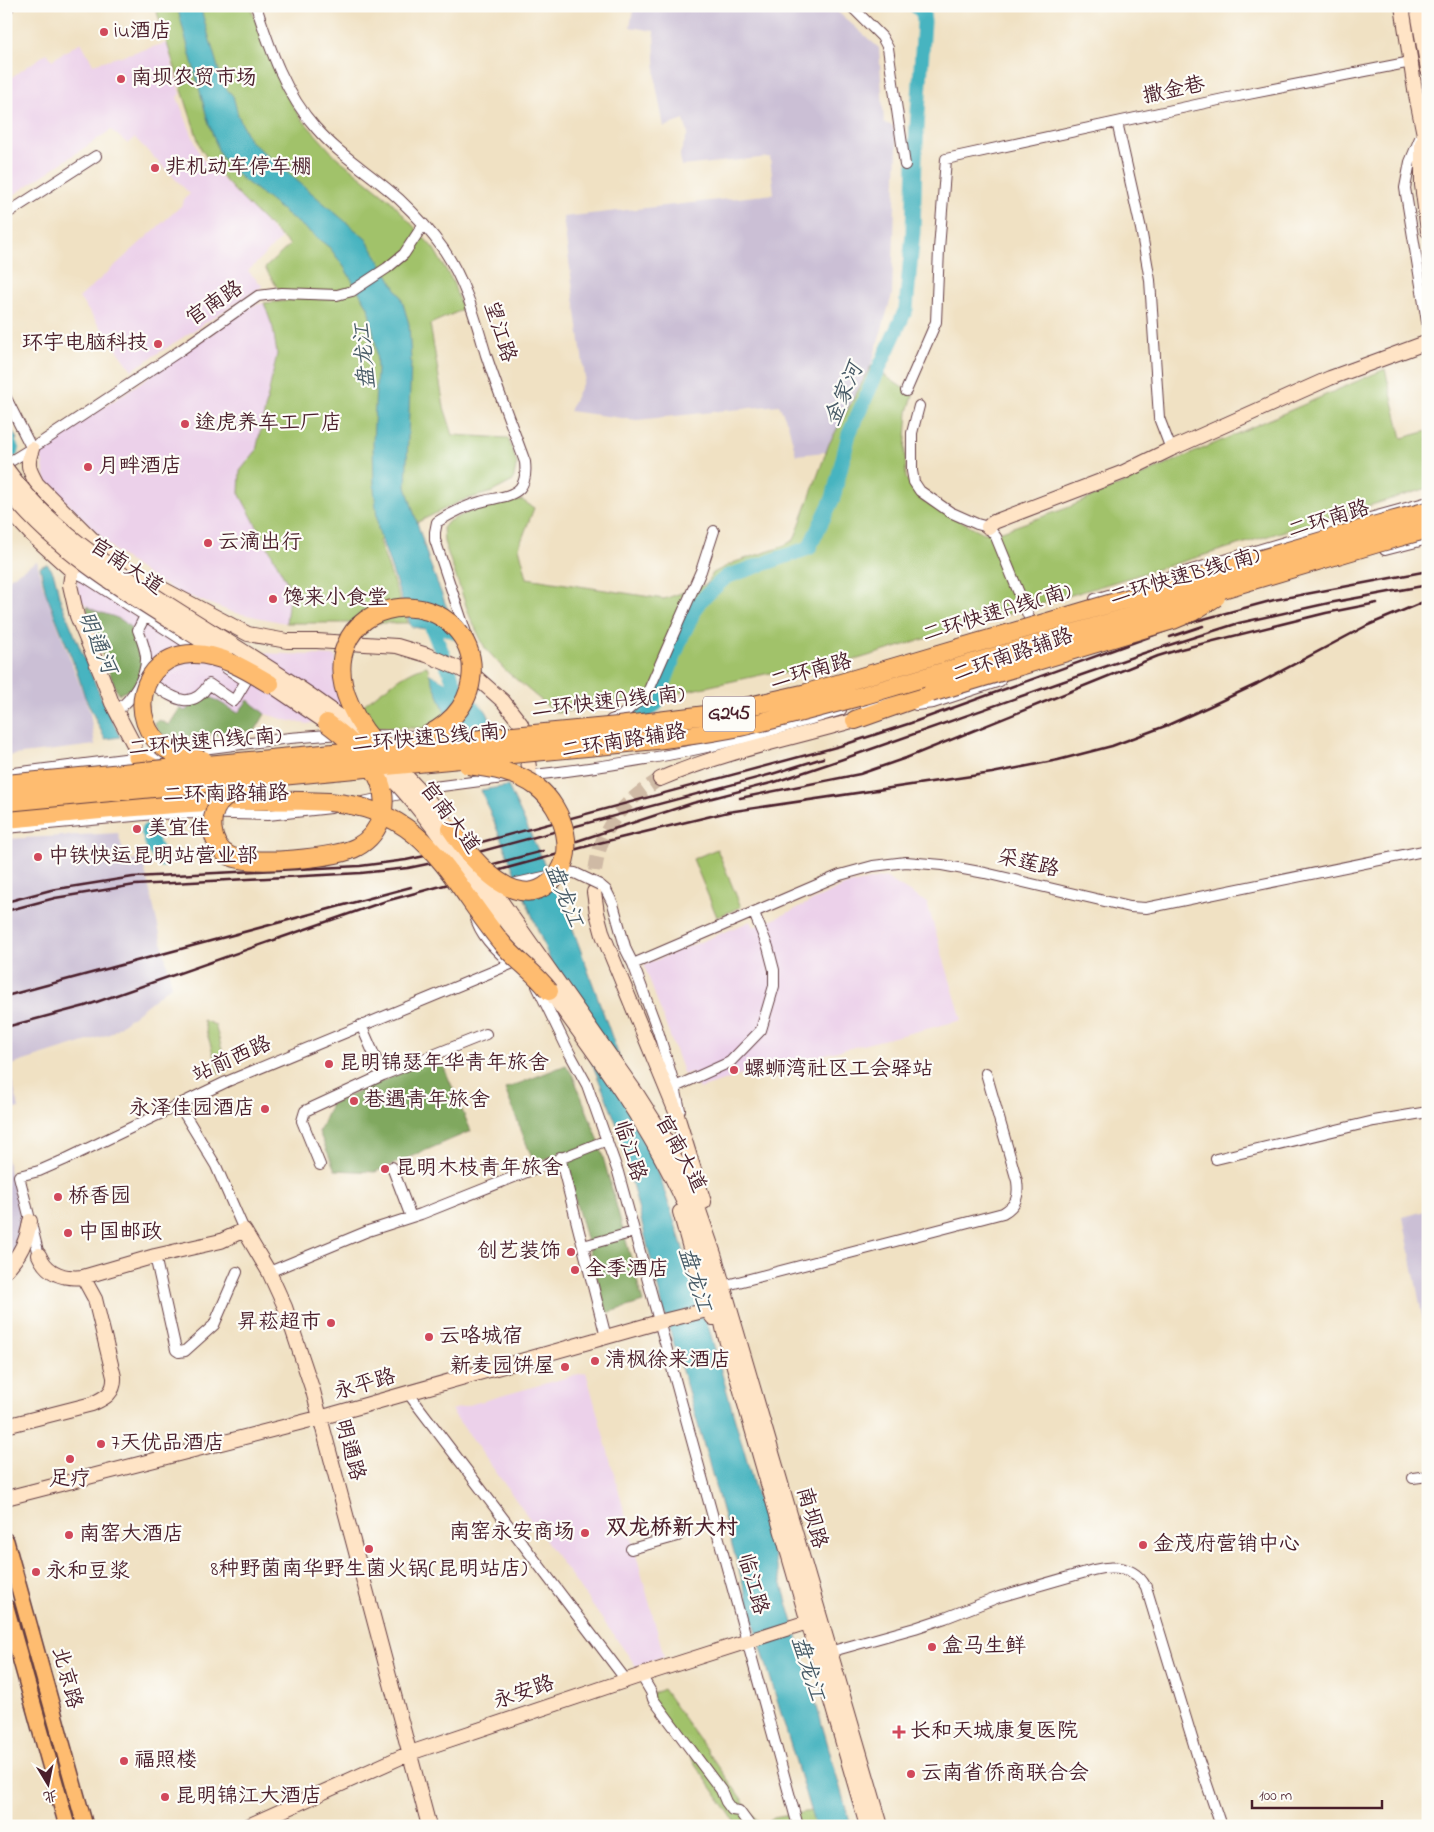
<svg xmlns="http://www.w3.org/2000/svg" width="1434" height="1832" font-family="'Indie Flower','LXGW WenKai TC',sans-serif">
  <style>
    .built { fill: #ecd1ea }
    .industrial { fill: #cbbfd5 }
    .green { fill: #a1c26b; stroke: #76704b }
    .forest { fill: #80a85f; stroke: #656445 }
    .water { fill: #46b4c0; stroke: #486a76 }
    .pier { fill: #f0e1c3 }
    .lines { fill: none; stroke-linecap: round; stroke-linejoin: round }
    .river { stroke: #46b4c0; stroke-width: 15 }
    .secondary-tunnel { stroke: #cfbaa5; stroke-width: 14; stroke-dasharray: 14 7; stroke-linecap: butt }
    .street-casing { stroke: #633c42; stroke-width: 12 }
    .secondary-casing { stroke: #633c42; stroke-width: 16 }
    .primary-casing { stroke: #633c42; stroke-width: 18 }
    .highway-casing { stroke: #633c42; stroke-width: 20 }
    .street { stroke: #fff; stroke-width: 10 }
    .secondary { stroke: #ffe4c6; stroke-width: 14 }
    .primary { stroke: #febc70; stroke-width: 15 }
    .highway { stroke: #febc70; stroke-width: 18 }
    .rail { stroke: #4a1f2b; stroke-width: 2.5 }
    .street-bridge-casing { stroke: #633c42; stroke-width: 12; stroke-linecap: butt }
    .secondary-bridge-casing { stroke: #633c42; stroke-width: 16; stroke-linecap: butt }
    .highway-bridge-casing { stroke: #633c42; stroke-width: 20; stroke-linecap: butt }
    .street-bridge { stroke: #fff; stroke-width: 10 }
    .secondary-bridge { stroke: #ffe4c6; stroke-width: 14 }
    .highway-bridge { stroke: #febc70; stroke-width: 18 }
    .poi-dot { fill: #d1495b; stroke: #fdfcf7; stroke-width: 2 }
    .labels { text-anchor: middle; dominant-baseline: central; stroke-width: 4.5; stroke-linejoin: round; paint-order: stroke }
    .shield { fill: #fdfcf7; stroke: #806168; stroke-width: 1 }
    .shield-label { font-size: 20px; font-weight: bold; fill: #4a1f2b }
    .poi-label { font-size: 21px; fill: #4a1f2b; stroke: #fdfcf7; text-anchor: start }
    .street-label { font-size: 21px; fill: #4a1f2b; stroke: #fdfcf7 }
    .water-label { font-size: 22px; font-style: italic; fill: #485b67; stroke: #fdfcf7 }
    .neighbourhood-label { font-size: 22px; font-weight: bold; fill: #4a1f2b; stroke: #fdfcf7 }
  </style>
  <rect width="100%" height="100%" fill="#fdfcf7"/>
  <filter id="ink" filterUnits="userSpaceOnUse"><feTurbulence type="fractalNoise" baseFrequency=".02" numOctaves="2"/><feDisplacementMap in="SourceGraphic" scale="10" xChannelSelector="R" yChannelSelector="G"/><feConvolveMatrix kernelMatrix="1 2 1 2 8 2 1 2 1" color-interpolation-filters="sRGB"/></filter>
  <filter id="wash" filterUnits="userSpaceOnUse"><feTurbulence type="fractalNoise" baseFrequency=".0096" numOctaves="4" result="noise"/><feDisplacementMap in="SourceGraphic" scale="20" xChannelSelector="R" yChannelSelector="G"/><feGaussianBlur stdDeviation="1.12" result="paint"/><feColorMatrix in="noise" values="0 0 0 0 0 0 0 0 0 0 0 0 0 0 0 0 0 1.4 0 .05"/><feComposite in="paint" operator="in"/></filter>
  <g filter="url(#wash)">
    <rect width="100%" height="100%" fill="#f0e1c3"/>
    <path class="built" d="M81 42 93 64 167 43 180 94 177 97 201 157 281 239 248 271 263 286 132 370 79 298 182 205 184 202 183 200 190 194 135 138 128 144 111 130 6 200V81L47 53 52 60Z
      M264 303 273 328 277 354 256 451 240 471 239 493 290 588 286 623 232 612 178 592 152 578 115 551 46 481 40 451 252 306Z
      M99 557 248 649 260 653 336 656 335 687 345 711 308 724 290 721 265 714 248 700 238 713 185 711 137 682 123 621 93 611 79 599 77 580Z
      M885 877 927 903 962 1020 742 1075 699 1089 691 1072 684 1075 644 965 751 921 753 927 770 921 846 885Z
      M586 1372 664 1656 636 1666 451 1410Z"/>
    <path class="industrial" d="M634 6H831L879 48 884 123 893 126 897 147 892 295 871 366 826 452 796 455 788 424 779 405 637 420 569 411 585 378 563 217 774 194 770 157 681 166 680 154 688 133 684 120 664 127 656 85 654 31 630 27Z
      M37 561 43 586 90 712 95 745 6 756V580Z
      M118 833 126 861 142 858 172 985 110 1034 8 1066 19 1108 6 1111V839Z
      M6 1157 30 1248 6 1265Z
      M1428 1210V1320H1423L1403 1217Z"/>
    <path class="green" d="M155 6H250L281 87 300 117 334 155 390 200 434 249 453 282 462 310 430 324 444 407 453 435 508 438 517 463 513 481 492 492 461 501 379 541 408 623H286L290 588 239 493 240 471 256 451 277 354 273 328 264 303 286 301 265 268 290 245C258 215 225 185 201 149Z
      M871 366 913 395 908 412 905 452 906 478 922 501 984 533 1002 531 1067 508 1385 369 1402 438 1428 431V488L808 674 770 673 650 699 556 713 505 670 485 648 470 617 444 542 443 528 449 521 477 508 522 500 534 508 519 547 527 578 664 599 707 584 713 573 735 562 779 548 794 540 829 444Z
      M427 666 452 729 371 727 348 717C368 702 403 671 427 666Z
      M717 849 741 907 717 917 693 859Z
      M203 1020 215 1025 228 1070 219 1073Z
      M663 1689 761 1826H738L648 1696Z
      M811 1811 815 1826H762L774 1818Z"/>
    <path class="forest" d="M87 606C98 614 112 614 123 621 140 633 147 663 137 682 134 688 125 692 118 694L88 618Z
      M207 695 238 713 248 700 265 714 255 731 182 737 160 734 154 723 159 720 169 725 180 708 185 711Z
      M439 1056 471 1131 375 1172 335 1170 319 1132 331 1104Z
      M566 1065 573 1076 598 1139 643 1302 607 1313 562 1153 534 1163 505 1089Z"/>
    <path class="water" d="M177 6H200L223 85 233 96 238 115 249 140 366 239 401 297 409 324 411 362 406 487 429 561 460 642 425 629 411 627 378 529 374 488 373 443 377 370 376 345 368 307 344 267 330 248 240 177 220 155 208 121Z
      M6 420 17 439 10 447H6Z
      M47 564C57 573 56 589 61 602 80 648 98 693 120 737L105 739 85 697 76 669 46 593 40 567Z
      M429 673C447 682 475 694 486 711 489 715 490 721 492 726L452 729Z
      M508 786 566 910 637 1106 710 1332 851 1826H815L758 1637 697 1421 662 1304 618 1127 481 790Z"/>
    <path class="pier" d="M411 627 444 635 460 642 459 644 443 637 412 630Z
      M428 671 463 688 479 700 486 711 478 702 461 690 429 673Z"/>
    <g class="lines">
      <path class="river" d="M6 438 12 450
        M427 615 472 727
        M640 715 656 704 682 636 699 602 726 577 809 548 833 498 849 434 906 309 913 232 915 158 924 22 923 13 916 6
        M148 831 154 848 162 860"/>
    </g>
  </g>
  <g filter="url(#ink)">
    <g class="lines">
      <path class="secondary-tunnel" d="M594 892C594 838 614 807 660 779"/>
      <defs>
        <path id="street" d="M256 6C270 49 285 94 316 128 340 156 372 174 399 199 415 214 432 233 444 250 466 283 475 318 486 355 498 391 512 426 525 462 526 471 526 481 520 488 511 498 492 498 480 502 465 506 450 514 437 522L435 532V540L468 639
          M851 6 882 37 888 48 905 165
          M1117 122 1141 229 1150 280 1159 418 1171 449
          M1420 138 1410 162 1405 188 1428 328
          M6 214 96 156
          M906 391 936 322 939 249 946 159 1228 98 1411 62
          M6 398 32 449
          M919 406 912 433V471L914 482 920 491 950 512 977 524 988 527 996 537 1030 620
          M6 464 45 440 178 352 258 296 282 293 337 295 352 291 387 268 404 254 423 225
          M1385 550 1428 539
          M72 571 85 577 201 652
          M1095 599 1308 535 1428 502
          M144 679C168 693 189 716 209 684L234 701 246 681 226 668
          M864 704 885 700H899
          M916 705 933 703 1000 681
          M116 711C132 700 147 677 146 657 145 647 141 638 138 630L145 616
          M611 720 620 717 648 692 701 571 714 531
          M367 735 420 736
          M6 774 290 738 340 734
          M525 776C589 769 654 759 716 745 758 735 799 723 841 710
          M358 803 434 787 511 777
          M6 828 155 814 195 813 268 815 331 808
          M508 885 557 874
          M600 885 606 890 613 904 626 950 633 964 658 1031 675 1087 680 1110
          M475 916C480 935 494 948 507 960
          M633 964 840 875 873 866 906 862 942 865 985 873 1130 907 1146 908 1428 850
          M537 986 570 1054 587 1085 618 1172 798 1826
          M361 1025 383 1075
          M675 1087 730 1062 761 1030 774 986V970L768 947 754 913
          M179 1105 216 1166 244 1230
          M560 1157 606 1337
          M1216 1159 1374 1121 1428 1112
          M320 1165 302 1121 305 1111 383 1075 486 1034
          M392 1167 411 1217
          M583 1246 634 1232
          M39 1255 19 1176 39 1171 64 1160 226 1082 511 964
          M155 1256 176 1350 179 1352 185 1351 214 1325 237 1272
          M269 1272 368 1231 421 1214 607 1140
          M723 1286 1003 1213C1017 1205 1019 1196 1017 1181L986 1073
          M408 1393 626 1680
          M1413 1478 1428 1476
          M631 1549 678 1536
          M829 1652 915 1628 945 1618 999 1597 1093 1570C1114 1565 1135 1566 1146 1587L1198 1758 1221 1826
          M641 1675 651 1692 653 1699 721 1790 726 1802 732 1810 739 1811 750 1826"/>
        <path id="secondary" d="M1402 6 1415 90 1428 154
          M1417 6 1428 70
          M6 7 7 6
          M1422 143V185L1428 231
          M32 449C26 465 29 470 37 484L100 547 129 571 248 634 287 641H317L397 646 427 655 460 669 477 678 503 701 521 724 525 738 530 775
          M6 507 31 534 72 571
          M988 527 994 522 1124 472 1171 449 1330 378 1428 342
          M91 555 72 571 70 585 77 616 101 674 112 703 134 745 136 757
          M660 779C722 752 790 739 855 720
          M594 892 597 913 603 935 676 1112 704 1202
          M508 911 637 1094 663 1135 693 1193 714 1254 881 1826
          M498 918 531 965
          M543 982C595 1053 649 1125 685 1205 703 1246 715 1289 724 1332L867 1826
          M680 1212 707 1310 713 1318
          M39 1255C47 1274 64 1279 83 1277L155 1256 221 1241 244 1230 269 1272 285 1307 313 1391 429 1826
          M6 1270C20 1255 27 1241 30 1221
          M6 1426 92 1404C105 1398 115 1393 114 1377L95 1299 83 1277
          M6 1498 330 1415 659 1322 707 1310
          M248 1826 410 1753 645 1674 817 1619"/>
        <path id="primary" d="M136 757 163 771
          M6 1541 85 1826
          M6 1607 67 1826"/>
        <path id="highway" d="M855 720 931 693
          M6 819C114 809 221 796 329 802"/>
      </defs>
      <use href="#street" class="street-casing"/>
      <use href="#secondary" class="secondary-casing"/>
      <use href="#primary" class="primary-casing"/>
      <use href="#highway" class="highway-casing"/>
      <use href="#street" class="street"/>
      <use href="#secondary" class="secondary"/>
      <use href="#primary" class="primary"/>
      <use href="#highway" class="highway"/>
      <path class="rail" d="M1170 637 1203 626
        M740 798 860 774 906 758 1158 656 1181 649 1326 613 1377 603
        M577 841 693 803 775 782 843 759 1144 653 1239 623 1329 603 1428 585
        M471 870 543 851
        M6 902 51 890 133 877 360 866 406 860 448 851 840 746 911 723 1185 624 1274 600 1428 571
        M6 911 55 898 135 885 361 873 408 868 452 859 772 774 823 758
        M6 996 411 887
        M6 1027 85 1006 386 901 599 843 728 812 992 773 1058 760 1112 746 1168 725 1208 707 1257 684 1366 626 1428 600"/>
      <defs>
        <path id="street-bridge" d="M565 872 575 873 600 885"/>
        <path id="secondary-bridge" d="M6 468C49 528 104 563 165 602 232 645 302 685 364 735
          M6 489C64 563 150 607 227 657
          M262 679 336 729
          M391 760 426 797 456 837
          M375 762C424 808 459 864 498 918
          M480 871 508 911"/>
        <path id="highway-bridge" d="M931 693 1173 620 1192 612 1216 597
          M385 754C359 728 330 683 346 645 362 603 425 595 455 628 468 642 474 660 471 680 467 711 442 730 415 741
          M203 760C191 758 177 756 166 749 125 721 140 655 192 654 219 653 247 670 270 684
          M6 784 618 726 714 714 807 693 1373 526 1428 511
          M261 786C249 789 235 791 225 798 206 812 209 846 230 856 250 866 338 858 357 847 370 840 378 829 382 815 392 775 355 744 327 723
          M6 802 619 744C660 740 700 735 740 727 782 718 824 706 865 695L1378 543 1428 529
          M329 802C426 809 448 877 501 942 515 960 535 972 549 991
          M451 829C465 850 494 887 521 891 531 893 541 890 549 883 581 858 564 808 537 787 517 772 492 768 468 765"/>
      </defs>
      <use href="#street-bridge" class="street-bridge-casing"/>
      <use href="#secondary-bridge" class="secondary-bridge-casing"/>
      <use href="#highway-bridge" class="highway-bridge-casing"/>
      <use href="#street-bridge" class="street-bridge"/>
      <use href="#secondary-bridge" class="secondary-bridge"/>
      <use href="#highway-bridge" class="highway-bridge"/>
    </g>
  </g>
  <g class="poi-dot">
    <circle cx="104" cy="32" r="5"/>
    <circle cx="121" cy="79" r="5"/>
    <circle cx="155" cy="168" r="5"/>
    <circle cx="158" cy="344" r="5"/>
    <circle cx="185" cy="424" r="5"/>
    <circle cx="88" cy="467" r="5"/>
    <circle cx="208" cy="543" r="5"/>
    <circle cx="273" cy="599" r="5"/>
    <circle cx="137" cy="829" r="5"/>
    <circle cx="38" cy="857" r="5"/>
    <circle cx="329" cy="1064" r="5"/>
    <circle cx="734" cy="1070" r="5"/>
    <circle cx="354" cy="1101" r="5"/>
    <circle cx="265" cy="1109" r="5"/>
    <circle cx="385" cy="1169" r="5"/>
    <circle cx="58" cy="1197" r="5"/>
    <circle cx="68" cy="1233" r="5"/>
    <circle cx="571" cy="1252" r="5"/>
    <circle cx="575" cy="1270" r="5"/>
    <circle cx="331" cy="1323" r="5"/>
    <circle cx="429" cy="1337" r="5"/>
    <circle cx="595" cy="1361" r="5"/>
    <circle cx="565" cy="1367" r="5"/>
    <circle cx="101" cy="1444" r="5"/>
    <circle cx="70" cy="1459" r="5"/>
    <circle cx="585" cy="1533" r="5"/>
    <circle cx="69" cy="1535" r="5"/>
    <circle cx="1143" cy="1545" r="5"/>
    <circle cx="369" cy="1549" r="5"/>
    <circle cx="36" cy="1572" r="5"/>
    <circle cx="932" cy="1647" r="5"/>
    <path d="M896.5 1724.5h5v5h5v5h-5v5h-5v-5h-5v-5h5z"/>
    <circle cx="124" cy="1761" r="5"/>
    <circle cx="911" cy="1774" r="5"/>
    <circle cx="165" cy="1797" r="5"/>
  </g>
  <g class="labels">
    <rect class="shield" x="703" y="696.5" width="52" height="35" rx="4"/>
    <g class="shield-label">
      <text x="729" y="714">G245</text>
    </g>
    <g class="poi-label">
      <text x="114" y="32">iu酒店</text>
      <text x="131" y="79">南坝农贸市场</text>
      <text x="165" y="168">非机动车停车棚</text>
      <text x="148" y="344" text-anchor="end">环宇电脑科技</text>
      <text x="195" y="424">途虎养车工厂店</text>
      <text x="98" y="467">月畔酒店</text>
      <text x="218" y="543">云滴出行</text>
      <text x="283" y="599">馋来小食堂</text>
      <text x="147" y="829">美宜佳</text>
      <text x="48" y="857">中铁快运昆明站营业部</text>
      <text x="339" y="1064">昆明锦瑟年华青年旅舍</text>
      <text x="744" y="1070">螺蛳湾社区工会驿站</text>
      <text x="364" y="1101">巷遇青年旅舍</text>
      <text x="255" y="1109" text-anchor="end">永泽佳园酒店</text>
      <text x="395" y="1169">昆明木枝青年旅舍</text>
      <text x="68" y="1197">桥香园</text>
      <text x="78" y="1233">中国邮政</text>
      <text x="561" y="1252" text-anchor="end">创艺装饰</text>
      <text x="585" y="1270">全季酒店</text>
      <text x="321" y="1323" text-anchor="end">昇菘超市</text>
      <text x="439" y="1337">云咯城宿</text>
      <text x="605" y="1361">清枫徐来酒店</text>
      <text x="555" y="1367" text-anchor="end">新麦园饼屋</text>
      <text x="111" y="1444">7天优品酒店</text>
      <text x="70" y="1480" text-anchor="middle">足疗</text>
      <text x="575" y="1533" text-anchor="end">南窑永安商场</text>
      <text x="79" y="1535">南窑大酒店</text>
      <text x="1153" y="1545">金茂府营销中心</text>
      <text x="369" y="1570" text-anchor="middle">8种野菌南华野生菌火锅(昆明站店)</text>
      <text x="46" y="1572">永和豆浆</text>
      <text x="942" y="1647">盒马生鲜</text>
      <text x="910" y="1732">长和天城康复医院</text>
      <text x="134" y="1761">福照楼</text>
      <text x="921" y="1774">云南省侨商联合会</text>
      <text x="175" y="1797">昆明锦江大酒店</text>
    </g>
    <g class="street-label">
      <text transform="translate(1174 91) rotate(-12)">撒金巷</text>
      <text transform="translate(215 304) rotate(-34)">官南路</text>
      <text transform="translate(499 332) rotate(72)">望江路</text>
      <text transform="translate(1329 520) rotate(-17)">二环南路</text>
      <text transform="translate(126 567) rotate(34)">官南大道</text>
      <text transform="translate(1185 577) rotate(-16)">二环快速B线(南)</text>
      <text transform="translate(997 614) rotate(-17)">二环快速A线(南)</text>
      <text transform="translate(1013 656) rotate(-19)">二环南路辅路</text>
      <text transform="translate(811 672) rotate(-15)">二环南路</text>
      <text transform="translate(608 703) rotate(-6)">二环快速A线(南)</text>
      <text transform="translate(429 739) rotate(-5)">二环快速B线(南)</text>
      <text transform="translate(624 742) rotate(-9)">二环南路辅路</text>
      <text transform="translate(205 743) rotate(-5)">二环快速A线(南)</text>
      <text transform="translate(226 795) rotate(-1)">二环南路辅路</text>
      <text transform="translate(449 818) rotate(53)">官南大道</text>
      <text transform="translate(1028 864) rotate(13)">采莲路</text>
      <text transform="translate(232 1060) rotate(-24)">站前西路</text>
      <text transform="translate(629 1151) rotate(72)">临江路</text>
      <text transform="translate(680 1154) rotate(62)">官南大道</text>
      <text transform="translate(365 1385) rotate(-16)">永平路</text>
      <text transform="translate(349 1450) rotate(75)">明通路</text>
      <text transform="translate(811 1518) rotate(74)">南坝路</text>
      <text transform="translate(752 1584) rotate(74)">临江路</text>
      <text transform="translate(66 1678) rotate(75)">北京路</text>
      <text transform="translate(524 1693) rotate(-19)">永安路</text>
    </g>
    <g class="water-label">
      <text transform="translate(366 356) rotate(-95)">盘龙江</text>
      <text transform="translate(845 395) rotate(-67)">金家河</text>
      <text transform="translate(96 643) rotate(67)">明通河</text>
      <text transform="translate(563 896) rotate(68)">盘龙江</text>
      <text transform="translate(694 1280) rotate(73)">盘龙江</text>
      <text transform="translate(807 1669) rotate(73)">盘龙江</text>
    </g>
    <g class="neighbourhood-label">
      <text x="672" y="1529">双龙桥新大村</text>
    </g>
  </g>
  <rect width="1434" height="1832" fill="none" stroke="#fdfcf7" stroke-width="25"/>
  <g transform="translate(48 1784) rotate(170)" stroke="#fdfcf7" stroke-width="4" paint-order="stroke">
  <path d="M0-4L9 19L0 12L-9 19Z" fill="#4a1f2b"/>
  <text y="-8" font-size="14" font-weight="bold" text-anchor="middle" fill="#4a1f2b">北</text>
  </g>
  <path d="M1252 1800v8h130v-8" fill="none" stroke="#4a1f2b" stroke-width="2.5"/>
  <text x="1259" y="1800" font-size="15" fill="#4a1f2b" stroke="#fdfcf7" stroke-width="4" paint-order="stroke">100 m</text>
</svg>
